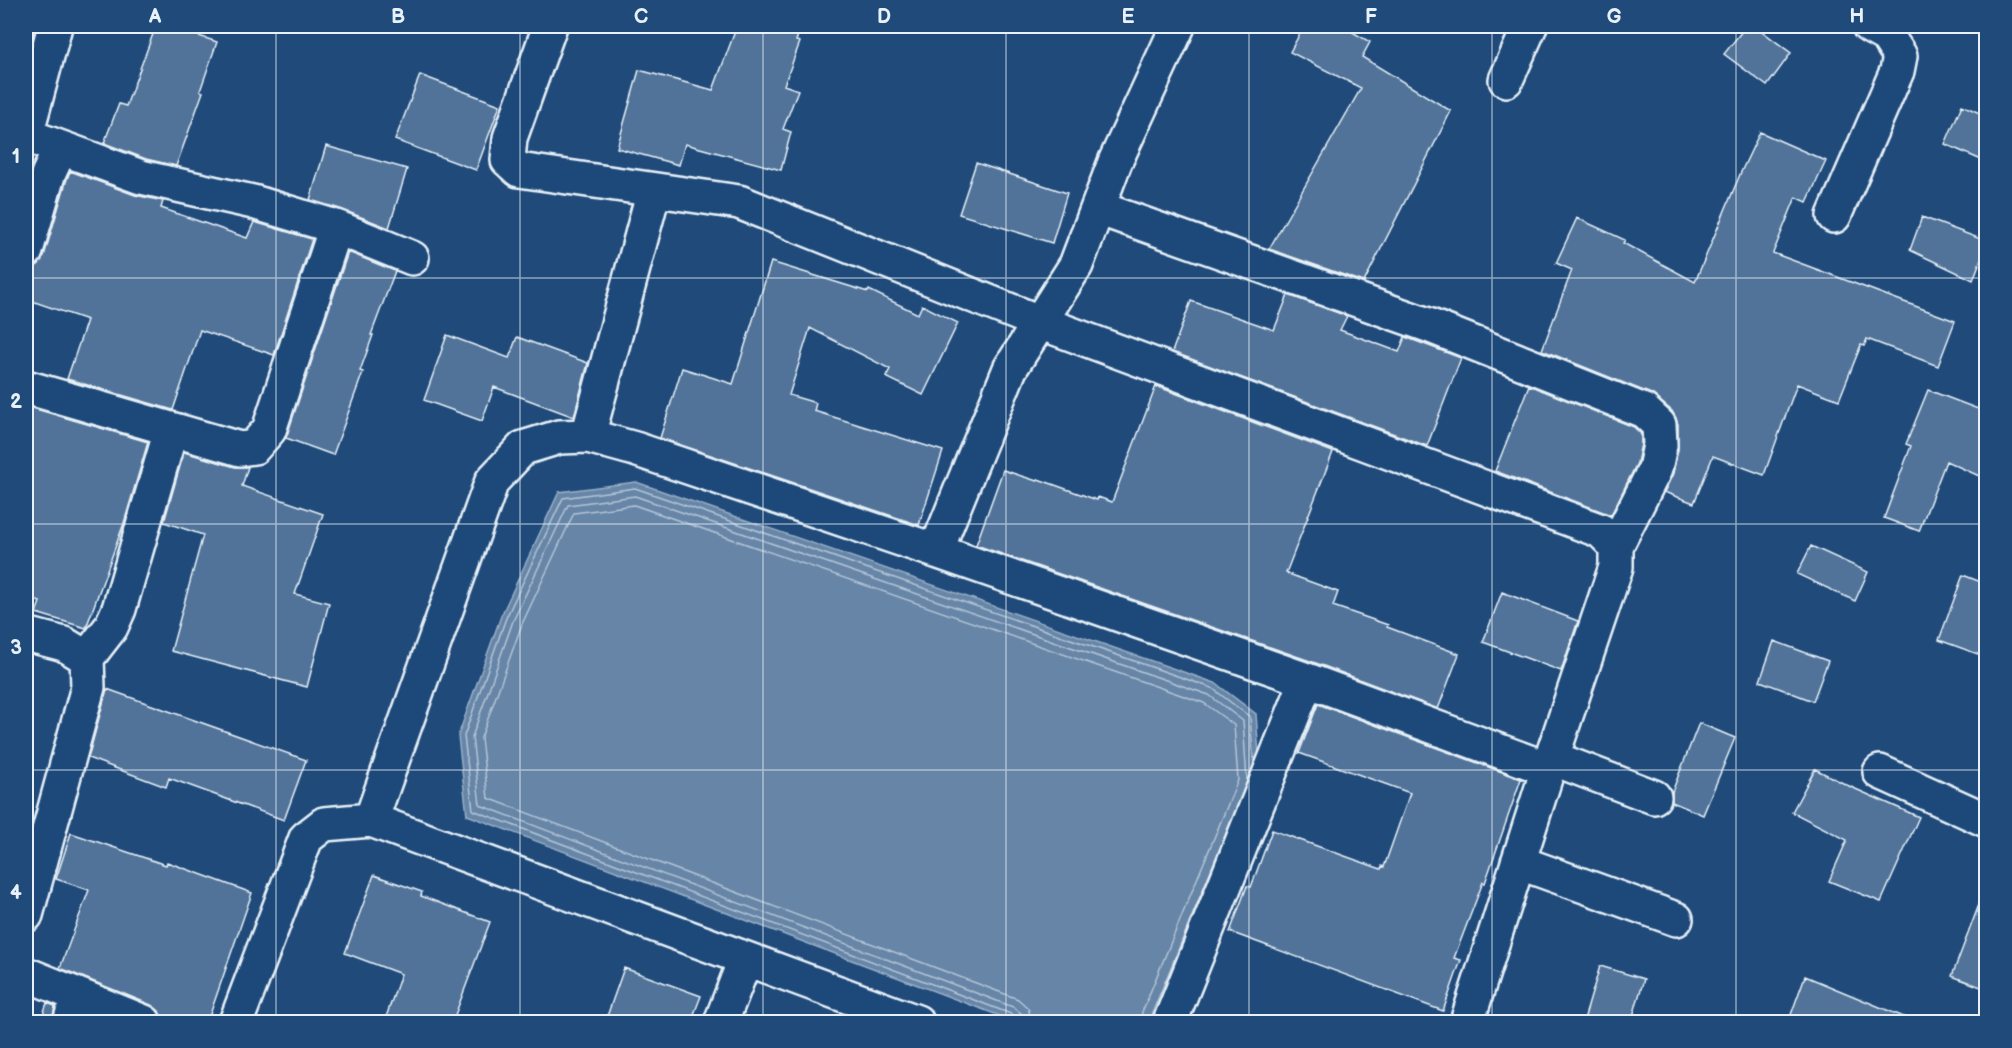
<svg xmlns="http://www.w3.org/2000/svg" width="2012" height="1048" font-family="'Balsamiq Sans',sans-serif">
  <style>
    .water { fill: #6685a7; stroke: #9ab0c7; stroke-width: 1.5 }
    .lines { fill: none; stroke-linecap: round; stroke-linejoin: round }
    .shore { stroke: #b4c6d8; stroke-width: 1.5 }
    .building { fill: #517399; stroke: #e8f1f8; stroke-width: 1.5 }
    .minor-casing { stroke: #e8f1f8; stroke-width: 38 }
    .minor { stroke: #1f4a7a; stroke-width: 33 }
    .grid { fill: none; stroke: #e8f1f8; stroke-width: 1.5; stroke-opacity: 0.55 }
    .neatline { fill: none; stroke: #e8f1f8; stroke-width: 2 }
    .grid-label { font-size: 20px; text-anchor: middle; font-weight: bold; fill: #e8f1f8 }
  </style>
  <rect width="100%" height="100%" fill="#1f4a7a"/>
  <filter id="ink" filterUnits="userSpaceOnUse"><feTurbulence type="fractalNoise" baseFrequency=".0167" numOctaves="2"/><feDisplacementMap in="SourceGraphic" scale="12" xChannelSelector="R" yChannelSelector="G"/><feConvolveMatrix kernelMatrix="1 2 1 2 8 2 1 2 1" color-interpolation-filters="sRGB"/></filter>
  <g filter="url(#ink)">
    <path class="water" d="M636 482 1215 683 1256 714 1261 783 1162 1022H1016L467 815 458 736 501 616 559 492Z"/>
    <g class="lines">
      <path class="shore" d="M1015 1022V1018L1011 1014 473 810 464 736 506 618 563 498 635 488 1212 688 1250 717 1254 765
        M1023 1022 1021 1013 1013 1007 480 805 472 737 513 621 568 505 635 496 1209 695 1243 721 1247 781
        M1032 1022 1028 1008 1018 999 488 798 481 738 522 624 574 513 634 505 1204 703 1234 725 1238 780 1142 1012 1141 1022
        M1150 1022 1151 1016 1234 814"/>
    </g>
    <path class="building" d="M156 26H169L217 42 200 91 203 92 176 166 146 159 104 143 119 104 126 106Z
      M737 26H801L796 41 800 42 784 85 798 90 783 129 791 132 781 170 685 144 679 165 617 148 639 70 713 90Z
      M1304 26H1342L1370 42 1362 57 1451 111 1364 282 1269 249 1361 88 1290 52Z
      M1746 26H1755L1791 53 1767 86 1724 54Z
      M420 75 500 105 476 170 395 140Z
      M1962 105 1986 116V162L1945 144Z
      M1760 132 1826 161 1807 202 1796 197 1773 253 1955 321 1938 366 1867 339 1864 346 1861 345 1839 400 1797 384 1764 475 1713 456 1694 503 1664 492 1673 473 1678 449V424L1672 411 1651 394 1542 350 1572 270 1556 263 1577 218 1625 240 1623 243 1695 282 1741 172Z
      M326 146 407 169 389 228 343 210 310 200Z
      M976 163 1067 193 1052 243 959 214Z
      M70 171 135 195 163 201 161 208 247 238 254 222 312 239 274 355 200 330 173 410 67 379 87 320 26 299V292L34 268 39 264 44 256 66 182Z
      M1922 217 1986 241V246L1973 280 1910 250Z
      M348 252 395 271 371 335H373L360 371 363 372 333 455 286 438Z
      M771 262 868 292 869 290 918 314 922 305 958 323 923 395 886 377 890 369 810 328 789 395 816 403 814 411 943 451 919 525 660 438 682 368 733 384Z
      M1288 295 1347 316 1340 330 1399 352 1405 337 1461 358 1427 446 1172 352 1191 301 1274 330Z
      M447 335 509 358 517 337 588 363 574 417 494 387 482 421 424 400Z
      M1529 385 1634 427 1641 434V444L1637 463 1611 515 1495 471Z
      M1156 386 1333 452 1286 573 1338 592 1333 606 1388 625 1387 627 1459 654 1438 709 1313 662 976 545 1003 470 1037 481 1038 479 1097 500 1098 497 1112 502Z
      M1928 390 1986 412V479L1946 461 1919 531 1884 518 1911 446 1906 444Z
      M26 406 148 442 124 523 86 628 36 613 40 602 26 597Z
      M184 452 235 467H248L242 486 323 514 295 594 329 603 307 687 171 651 203 535 164 522Z
      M1811 546 1868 572 1855 601 1797 574Z
      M1963 575 1986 584V657L1939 640Z
      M1502 592 1578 621 1561 671 1483 642Z
      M1774 641 1828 661 1813 701 1760 681Z
      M107 689 306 760 284 820 169 778 166 787 88 758Z
      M1318 704 1521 779 1485 883 1483 882 1454 958 1461 960 1443 1011 1230 932 1247 886 1251 887 1272 830 1381 869 1382 866 1384 867 1410 793 1299 753Z
      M1699 723 1735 738 1703 815 1672 802V792Z
      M1815 769 1851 787 1919 817 1881 902 1829 881 1847 840 1792 812Z
      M71 833 166 865 167 862 252 893 207 1023H162L159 1011 151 1005 60 968 89 890 56 879Z
      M374 875 422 892 421 896 490 922 452 1023H384L401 974 345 953Z
      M1983 894 1986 895V989L1952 976Z
      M1600 966 1644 979 1631 1023H1583Z
      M624 968 701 996 691 1022H605Z
      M1805 976 1916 1022V1023H1788Z
      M47 1003 55 1006 52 1023H40Z"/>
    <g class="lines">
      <defs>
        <path id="minor" d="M550 26 510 138 508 160 519 170 739 202 1039 322 1601 531 1616 546V567L1548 769
          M1178 26 1115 162 1076 265 1010 369 936 551 1307 680 1548 769 1467 1022
          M1506 80 1530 26
          M26 135 141 177 253 202 336 227 269 430 254 447 240 449 26 387
          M26 135 55 26
          M1098 208 1428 325 1644 411 1659 425 1660 445 1655 469 1616 546
          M1834 216 1897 71 1900 56 1887 36 1869 26
          M336 227 412 258
          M26 251 48 175 60 149
          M588 436 654 190
          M26 634 64 644 87 658 88 687 26 915
          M87 658 111 627 119 609 171 430
          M1552 758 1654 797
          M1880 772 1986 820
          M1518 862 1676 919
          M26 974 144 1022
          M70 1022 78 996
          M236 1022 306 838 324 824 371 820
          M721 1022 745 960
          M917 1022 371 820 492 481 523 448 559 437 588 436 635 449 936 551
          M1170 1022 1307 680"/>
      </defs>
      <use href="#minor" class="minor-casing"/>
      <use href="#minor" class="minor"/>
    </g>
  </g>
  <path class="grid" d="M276 26V1022M520 26V1022M763 26V1022M1006 26V1022M1249 26V1022M1492 26V1022M1736 26V1022M26 278H1986M26 524H1986M26 770H1986"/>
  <rect width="2012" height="1048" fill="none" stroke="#1f4a7a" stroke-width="66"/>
  <rect x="33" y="33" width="1946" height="982" class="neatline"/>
  <g class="grid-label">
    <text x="155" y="23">A</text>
    <text x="398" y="23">B</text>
    <text x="641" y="23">C</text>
    <text x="884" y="23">D</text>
    <text x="1128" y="23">E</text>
    <text x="1371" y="23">F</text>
    <text x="1614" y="23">G</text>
    <text x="1857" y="23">H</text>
    <text x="16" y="163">1</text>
    <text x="16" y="408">2</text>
    <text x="16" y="654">3</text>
    <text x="16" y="899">4</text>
  </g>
</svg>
